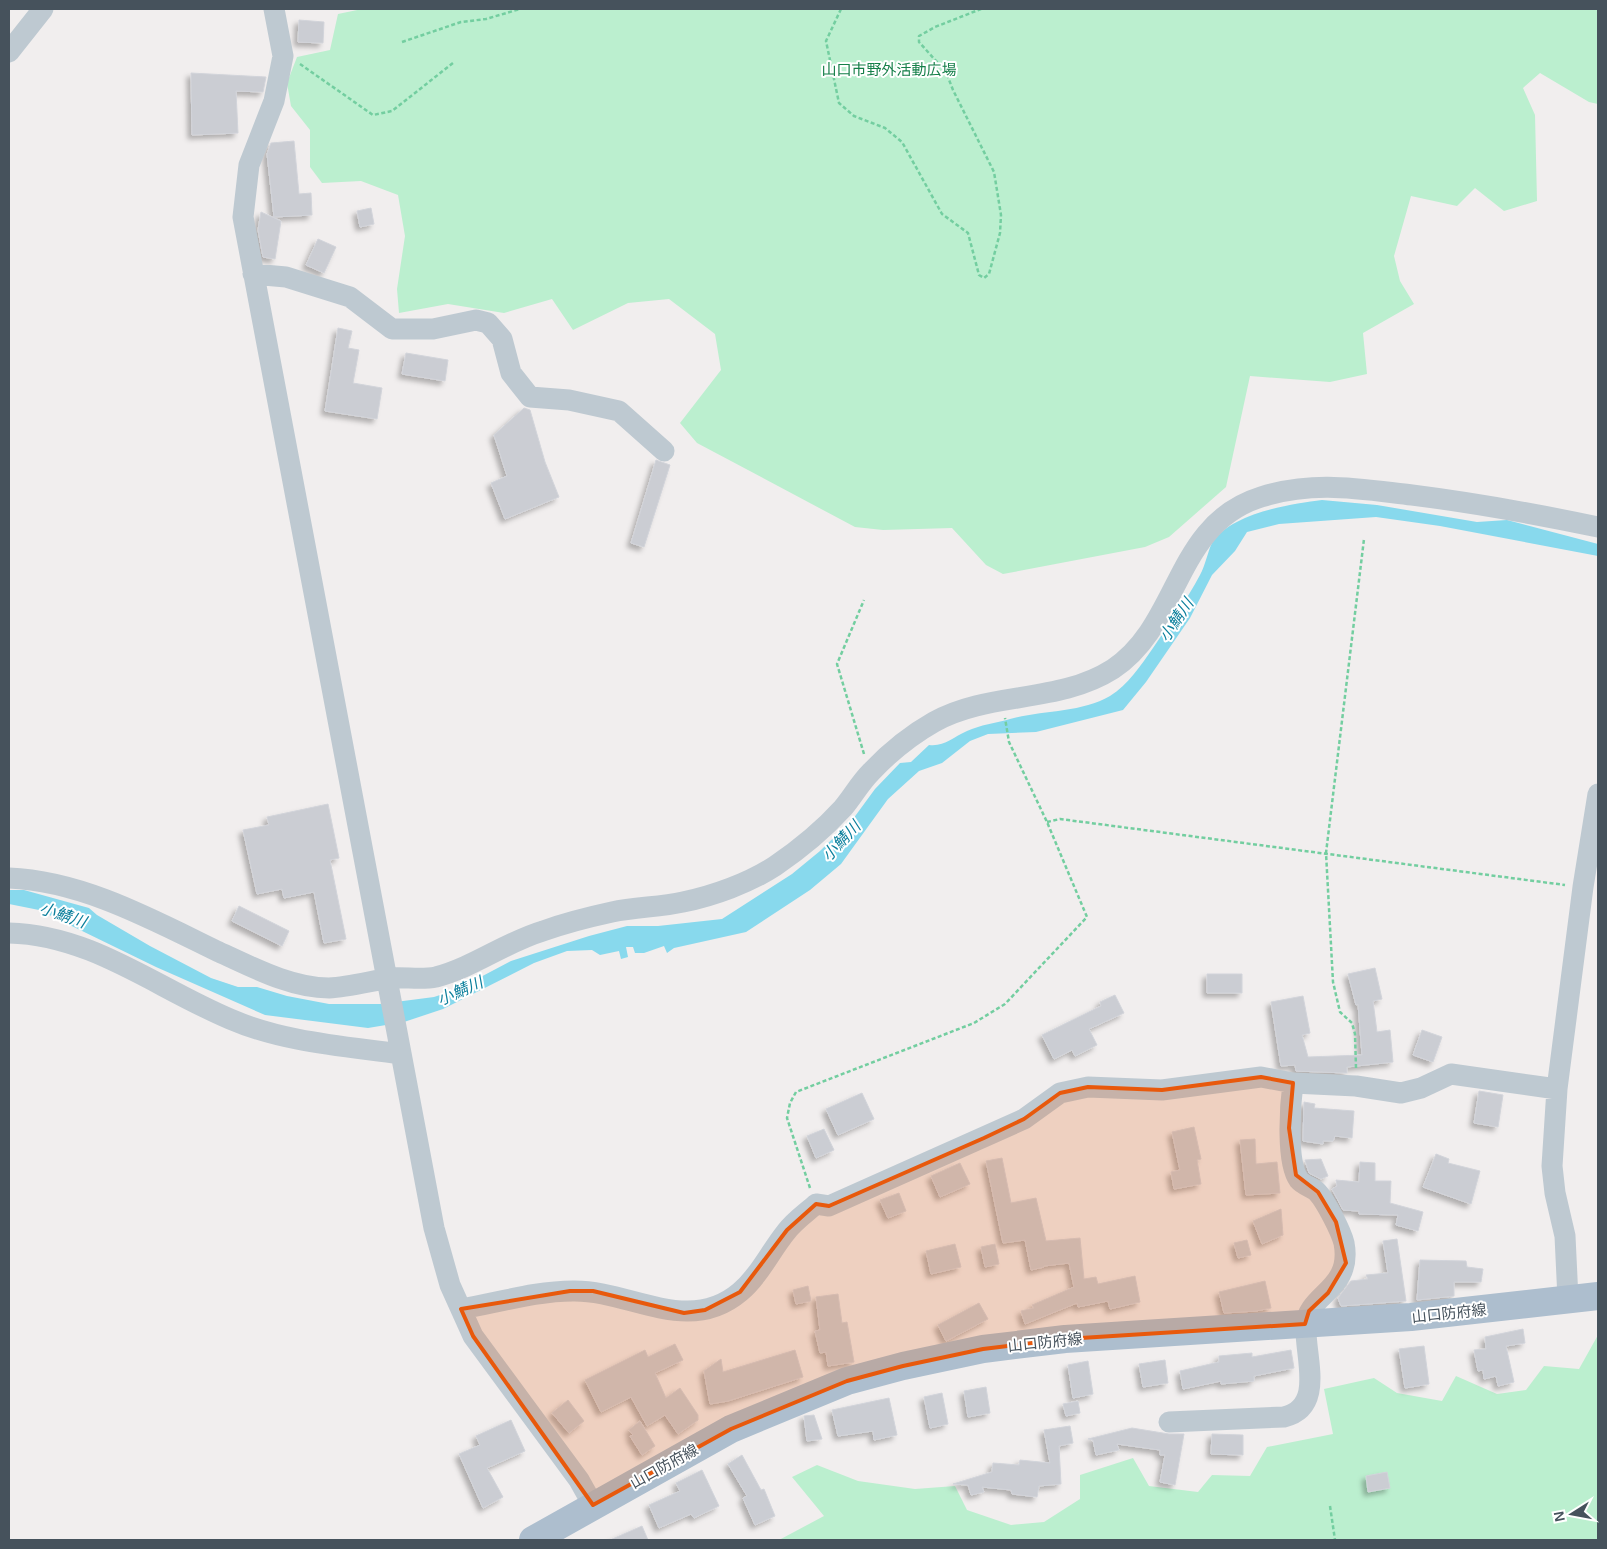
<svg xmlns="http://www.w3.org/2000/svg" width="1607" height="1549" font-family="Helvetica,'Noto Sans JP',sans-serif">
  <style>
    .green { fill: #bbefcf }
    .water { fill: #88d9ed }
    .building { fill: #cbcdd3; stroke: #d2d4da; filter: url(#shadow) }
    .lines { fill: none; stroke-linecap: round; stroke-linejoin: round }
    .path { stroke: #73cea0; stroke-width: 2.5; stroke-dasharray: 4 2.5; stroke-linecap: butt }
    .minor { stroke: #bec9d1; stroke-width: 21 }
    .major { stroke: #adbece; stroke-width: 28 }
    .marked { fill: #e8590c; fill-opacity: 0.2; stroke: #e8590c; stroke-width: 4; stroke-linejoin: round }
    .labels { text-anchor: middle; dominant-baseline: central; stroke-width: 4; stroke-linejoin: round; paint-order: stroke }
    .park-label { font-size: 15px; fill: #157f49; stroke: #fff }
    .street-label { font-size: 15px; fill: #46525c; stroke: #fff }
    .water-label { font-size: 16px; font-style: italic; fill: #0b7f9c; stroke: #fff }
  </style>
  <defs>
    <filter id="shadow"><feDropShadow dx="-4" dy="4" stdDeviation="2.5" flood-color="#0004"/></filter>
  </defs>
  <rect width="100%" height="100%" fill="#f1eeee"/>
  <path class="green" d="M362 9H1598V104L1589 102 1540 73 1523 88 1535 115 1537 201 1504 211 1475 188 1457 206 1411 196 1394 256 1400 281 1414 304 1363 333 1367 374 1330 382 1250 376 1226 487 1169 537 1145 547 1003 574 986 565 952 528 883 530 855 527 697 443 680 423 721 370 715 334 669 299 628 303 573 330 552 299 504 313 448 304 399 313 397 289 405 236 398 195 361 181 322 183 310 167V130L291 106 287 83 297 57 330 50 338 14Z
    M1598 1335V1540H779L824 1516 792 1477 817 1465 858 1481 915 1489 955 1486 967 1510 1011 1525 1044 1522 1080 1499V1475L1133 1458 1149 1486 1198 1492 1212 1475 1250 1476 1267 1447 1333 1434 1324 1389 1374 1378 1397 1393 1442 1401 1456 1376 1497 1394 1526 1390 1544 1366 1579 1369Z"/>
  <path class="water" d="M1322 500 1377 505 1477 522 1507 520 1598 544V556L1440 526 1376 517 1279 524 1247 532 1235 551 1212 575 1190 618 1146 682 1123 710 1036 732 988 734 970 741 942 763 919 771 888 799 841 864 810 890 746 932 674 948 667 953 664 946 644 953H635L633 947H626L628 957 621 959 619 951 600 955 592 950 567 951 534 963 443 1009 404 1022 368 1028 265 1015 156 967 39 910 9 904V890H24L89 908 97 915 150 946 211 978 238 987H257L287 996 329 1004H380L434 997 458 989 511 961 589 936 627 926H658L722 919 792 874 820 851 853 819 875 789 900 763 911 762 929 745C944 747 953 737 967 731 980 725 996 723 1010 719 1042 710 1081 713 1110 696 1128 685 1141 665 1153 648 1169 624 1187 600 1200 575 1205 566 1209 548 1212 543 1231 513 1290 504 1322 500Z"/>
  <path class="building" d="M299 20 324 22 323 43 298 42Z
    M191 73 266 77 263 92 236 91 238 133 192 135Z
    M294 141 299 194 311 193 312 215 274 217 267 154 271 143Z
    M371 208 374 224 360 227 357 211Z
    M261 212 281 221 275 259 263 257 258 230Z
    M318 239 336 247 324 273 306 265Z
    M338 328 352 331 348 348 359 350 353 383 382 388 377 419 325 411Z
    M406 353 448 360 445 381 402 374Z
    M524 408 530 410 545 462 559 497 505 519 491 483 507 476 494 435Z
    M656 460 670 465 644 547 631 543Z
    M328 804 339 858 330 860 346 939 324 943 314 892 284 898 282 889 257 894 243 830 269 825 267 817Z
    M239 906 289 931 282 946 232 921Z
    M1375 968 1382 999 1373 1001 1377 1032 1390 1030 1393 1062 1347 1067V1073L1296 1071 1295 1065 1281 1066 1271 1002 1303 996 1310 1033 1302 1035 1308 1057 1362 1055 1358 1004 1356 1005 1348 974Z
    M1207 974H1242V993H1207Z
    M1115 995 1124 1013 1089 1029 1097 1045 1075 1056 1072 1050 1054 1059 1042 1035 1101 1006 1100 1002Z
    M1422 1030 1442 1037 1433 1062 1413 1055Z
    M1479 1091 1503 1095 1498 1127 1474 1123Z
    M862 1093 874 1119 838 1135 826 1109Z
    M1304 1102 1315 1104 1314 1108 1354 1111 1352 1138 1335 1136 1333 1141H1323V1144L1303 1141Z
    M1194 1127 1201 1159 1197 1160 1201 1184 1174 1189 1171 1172 1180 1170 1172 1132Z
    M824 1129 834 1150 816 1158 807 1136Z
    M1255 1139 1256 1164 1277 1162 1280 1193 1246 1195 1240 1140Z
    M1436 1154 1449 1159 1448 1163 1480 1171 1471 1204 1423 1187Z
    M1002 1158 1011 1203 1036 1198 1046 1241 1080 1238 1084 1279 1096 1277 1098 1284 1135 1276 1140 1302 1110 1309 1108 1301 1078 1307 1077 1303 1025 1324 1021 1311 1034 1308 1032 1305 1074 1287 1069 1263 1044 1266V1267L1031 1270 1025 1240 1003 1243 986 1161Z
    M1321 1159 1328 1176 1321 1179 1309 1173 1305 1160Z
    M1360 1162 1375 1163V1181H1391L1390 1203 1423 1212 1418 1231 1396 1225 1398 1215 1359 1214V1211L1343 1210 1332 1189 1337 1186 1336 1180 1359 1182Z
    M960 1163 970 1184 940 1197 931 1176Z
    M899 1193 906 1211 888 1218 880 1200Z
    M1281 1209 1283 1235 1262 1244 1253 1221Z
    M1397 1239 1406 1301 1341 1306 1338 1298 1351 1281 1368 1279 1366 1275 1388 1273 1383 1241Z
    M1247 1240 1251 1255 1238 1258 1234 1243Z
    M955 1244 961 1267 931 1274 926 1251Z
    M995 1244 999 1264 985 1267 981 1247Z
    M1420 1260 1466 1261 1467 1267 1483 1269 1481 1282H1454V1296L1417 1300Z
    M1265 1281 1271 1308 1256 1311 1224 1313 1219 1292Z
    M808 1286 811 1301 796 1304 793 1290Z
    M838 1294 842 1323 847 1322 854 1362 828 1366 826 1352 820 1353 815 1331 820 1330 816 1297Z
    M979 1303 988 1319 946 1341 938 1325Z
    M1523 1329 1525 1343 1506 1346 1514 1382 1498 1386 1496 1376 1484 1379 1483 1370 1478 1371 1474 1350 1486 1349 1485 1337Z
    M675 1344 683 1360 655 1373 666 1398 680 1388 698 1415V1420L678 1434 665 1415 647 1426 631 1397 601 1412 585 1380 645 1350 648 1357Z
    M1424 1346 1429 1384 1405 1388 1399 1349Z
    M795 1350 803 1377 728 1401 710 1404 704 1371 721 1359 723 1372Z
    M1291 1350 1294 1368 1254 1376V1381L1221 1384V1381L1183 1389 1180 1371 1219 1362V1356L1252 1353V1357Z
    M1165 1360 1168 1383 1143 1387 1139 1364Z
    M1088 1361 1093 1394 1073 1398 1068 1365Z
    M986 1387 990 1413 968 1417 964 1391Z
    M942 1393 948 1424 930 1428 924 1397Z
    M889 1398 897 1435 874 1440 873 1431 838 1436 832 1410Z
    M568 1400 584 1421 569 1433 552 1413Z
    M1078 1401 1080 1413 1066 1416 1063 1404Z
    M814 1415 822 1439 807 1441 804 1416Z
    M511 1420 525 1451 487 1468 503 1497 483 1508 459 1454 480 1445 476 1436Z
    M640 1421 655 1446 642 1455 630 1436 633 1435 629 1430Z
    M1070 1426 1073 1443 1059 1446 1061 1484 1039 1486 1037 1497 1012 1494 1011 1490 982 1487 984 1492 971 1495 968 1485 953 1484 992 1472 993 1463 1019 1465 1020 1460 1050 1463 1044 1430Z
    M1132 1428 1169 1434H1184L1175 1485 1160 1482 1165 1455H1160V1450L1117 1444 1119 1450 1096 1455 1093 1440 1088 1439Z
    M1212 1434 1243 1435V1455L1211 1454Z
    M742 1455 761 1490 764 1489 775 1516 755 1525 743 1498 747 1496 728 1464Z
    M702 1470 719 1506 694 1518 691 1514 659 1528 649 1505 680 1491 676 1483Z
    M1387 1472 1390 1488 1368 1492 1366 1476Z
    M642 1526 648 1540H610Z"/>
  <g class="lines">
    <path class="path" d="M841 9 826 41 839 103 854 116 885 128 902 142 942 214 968 233 979 275 984 278 989 274 1000 233 1001 215 994 172 953 90 946 72 919 42V36L935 27 981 9
      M402 42 461 22 486 19 520 9
      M300 64 373 115 392 111 453 63
      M864 754 837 664 864 600
      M1047 822 1060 819 1565 885
      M1356 1068 1355 1034 1352 1023 1340 1012 1333 982 1326 853 1364 539
      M810 1188 787 1118 790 1103 796 1092 974 1023 1005 1004 1087 917 1047 822 1009 742 1005 718
      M1330 1506 1335 1540"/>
    <path class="minor" d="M274 9 283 56 274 101 249 165 243 217 434 1228 450 1285 473 1336 579 1480 593 1505
      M9 52 43 9
      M253 274 286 277 350 297 392 329H433L476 320 488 323 502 339 511 373 530 397 569 400 619 411 664 451
      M9 878C83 881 153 920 219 952 252 967 291 988 329 988 349 987 371 981 391 978 406 977 422 980 436 977 474 967 506 942 543 931 565 923 589 917 612 912 636 907 660 907 683 902 713 896 749 883 775 866 800 849 823 830 843 808 853 796 860 783 871 772 889 753 911 735 934 722 990 691 1058 704 1113 669 1181 624 1174 524 1261 497 1314 480 1360 489 1412 495 1475 503 1536 514 1598 527
      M9 933C92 935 156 988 230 1019 283 1042 343 1046 400 1054
      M1568 1299 1565 1236 1555 1193 1552 1166 1557 1089 1583 887 1598 794
      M461 1309C497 1303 536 1291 573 1291 630 1290 688 1336 740 1292 759 1276 770 1252 786 1232 794 1221 806 1213 816 1204L829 1206 1024 1119 1060 1093 1088 1087 1162 1090 1261 1077 1293 1083 1356 1086 1401 1093 1421 1088 1451 1074 1557 1089
      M1169 1422 1284 1417C1326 1407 1304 1355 1306 1325 1307 1294 1353 1290 1344 1243 1341 1231 1326 1202 1318 1193 1313 1187 1304 1186 1299 1180 1286 1163 1290 1105 1293 1083"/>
    <path class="major" d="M533 1540 731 1429 847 1381 903 1366 983 1349 1065 1339 1411 1317 1598 1296"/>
  </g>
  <path class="marked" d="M1261 1077 1293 1083 1289 1128 1296 1175 1318 1192 1336 1222 1346 1263 1328 1293 1309 1311 1305 1324 1065 1339 983 1349 903 1366 847 1381 731 1429 593 1505 473 1336 461 1309 570 1291H593L684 1313 705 1310 740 1292 787 1230 816 1204 829 1206 984 1138 1024 1119 1060 1093 1088 1087 1162 1090Z"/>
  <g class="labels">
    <g class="park-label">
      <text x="889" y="69">山口市野外活動広場</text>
    </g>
    <g class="street-label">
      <text transform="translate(1449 1313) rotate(-6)">山口防府線</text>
      <text transform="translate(1045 1342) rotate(-6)">山口防府線</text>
      <text transform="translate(664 1466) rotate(-29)">山口防府線</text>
    </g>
    <g class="water-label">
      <text transform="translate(1176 620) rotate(-56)">小鯖川</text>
      <text transform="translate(841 841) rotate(-47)">小鯖川</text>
      <text transform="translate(63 915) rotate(19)">小鯖川</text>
      <text transform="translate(460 991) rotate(-24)">小鯖川</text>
    </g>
  </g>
  <rect width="1607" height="1549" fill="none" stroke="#46525c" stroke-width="20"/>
  <g transform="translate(1572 1514) rotate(259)" stroke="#ffffff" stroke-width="4" paint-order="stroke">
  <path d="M0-4L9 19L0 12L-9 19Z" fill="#46525c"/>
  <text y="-8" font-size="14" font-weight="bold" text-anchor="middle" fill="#46525c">N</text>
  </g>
</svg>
